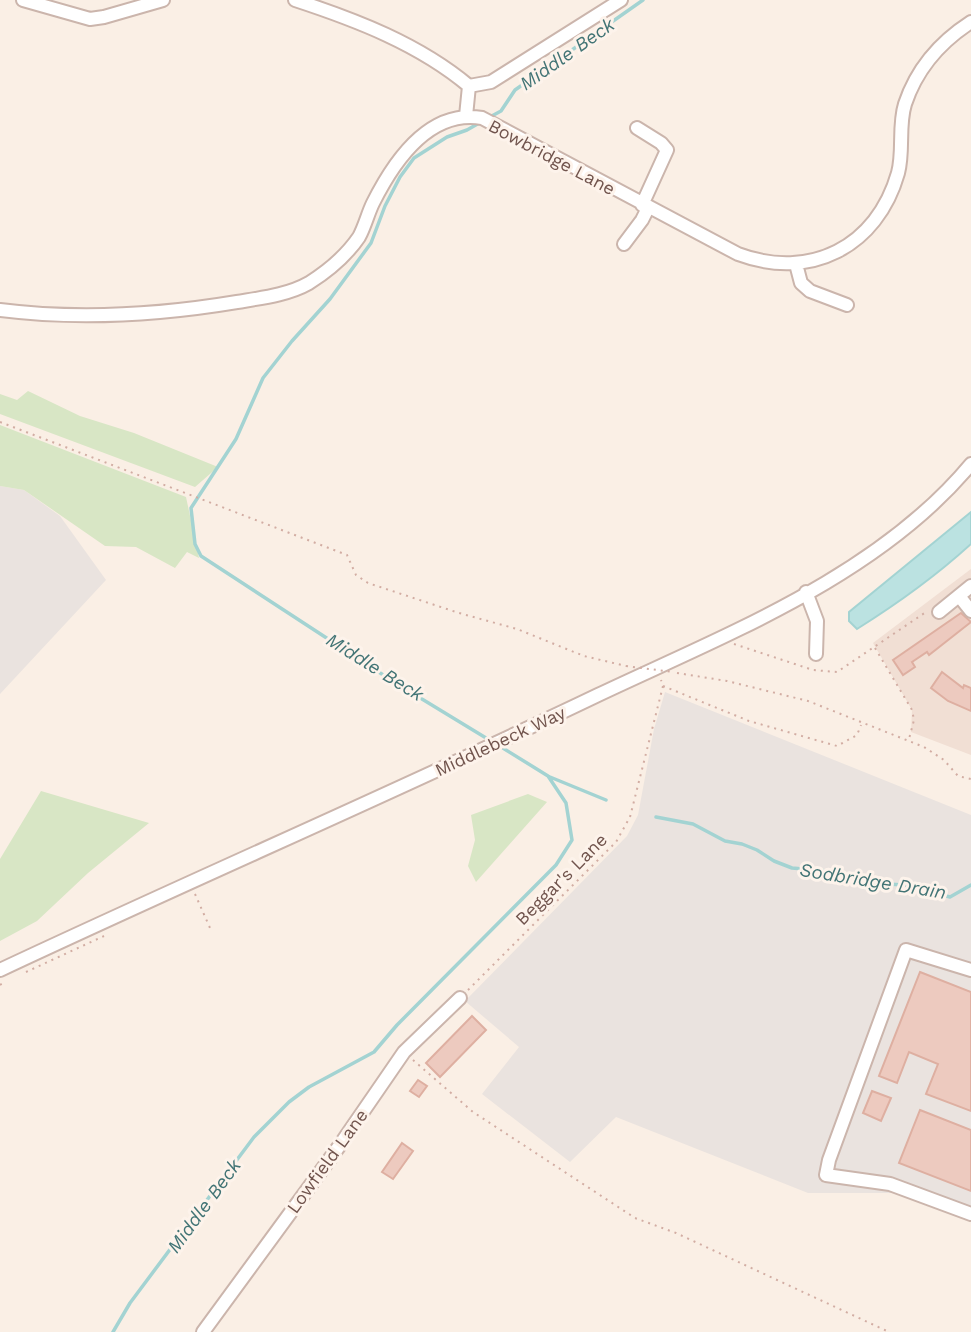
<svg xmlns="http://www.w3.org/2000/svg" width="971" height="1332" font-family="'Work Sans',sans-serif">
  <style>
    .residential { fill: #f1dfd4 }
    .industrial { fill: #eae3df }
    .green { fill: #d8e6c5 }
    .water { fill: #bbe2e1; stroke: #a3d3d2; stroke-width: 2 }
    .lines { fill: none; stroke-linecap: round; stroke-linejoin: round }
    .stream { stroke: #a3d3d2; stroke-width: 3.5 }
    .building { fill: #edcabf; stroke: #deafa1; stroke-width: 2 }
    .minor-casing { stroke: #cbb5ac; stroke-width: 16 }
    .path { stroke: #d2ada3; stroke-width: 2; stroke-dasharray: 2 5; stroke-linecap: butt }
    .minor { stroke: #fff; stroke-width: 12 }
    .path-bridge { stroke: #d2ada3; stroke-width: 2; stroke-dasharray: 2 5; stroke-linecap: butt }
    .labels { text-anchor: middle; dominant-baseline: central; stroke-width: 6; stroke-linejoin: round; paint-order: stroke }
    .street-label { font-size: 18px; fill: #71544d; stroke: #fdf3eb }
    .water-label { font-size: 19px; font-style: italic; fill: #427475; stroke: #fdf3eb }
  </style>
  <rect width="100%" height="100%" fill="#faefe5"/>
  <path class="residential" d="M971 569V755L911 732 912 710 873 643Z"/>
  <path class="industrial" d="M0 486 24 490 60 516 106 580 0 694Z
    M665 692 971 815V1220L893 1193H808L616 1117 570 1162 482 1094 519 1047 465 1001 627 836 638 815 654 729Z"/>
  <path class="green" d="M28 391 80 416 134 433 218 467 195 487 0 414V394L17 400Z
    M0 425 186 497 199 558 187 552 175 568 136 547 105 546 24 490 0 486Z
    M41 791 149 823 88 873 37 921 0 941V859Z
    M528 794 547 802 476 882 468 866 475 840 471 815Z"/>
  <path class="water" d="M971 512V544C936 576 897 604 857 629L849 621V612Z"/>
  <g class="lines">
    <path class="stream" d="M488 118 501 111 515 90 643 0
      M481 122 467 130 447 137 414 158 400 177 385 206 371 243 330 299 292 341 263 378 236 439 191 508 195 544 201 556 394 682 491 741
      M550 777 606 800
      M656 817 693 824 725 841 742 844 757 850 774 861 792 868 827 871 869 883 905 885 950 897 971 885
      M113 1332 130 1303 254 1137 289 1102 309 1087 374 1052 397 1025 556 865 572 840 566 803 548 776 498 745"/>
  </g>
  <path class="building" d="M961 613 971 622 929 655 927 652 912 662 915 667 903 675 893 660Z
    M942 672 963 688 964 685 971 688V711L948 701 931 688Z
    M920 972 971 992V1111L926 1094 938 1064 909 1052 897 1083 879 1076Z
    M472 1016 486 1030 440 1077 426 1063Z
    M418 1080 427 1086 419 1097 410 1091Z
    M872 1091 891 1098 881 1121 863 1113Z
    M920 1110 971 1130V1191L899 1163Z
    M402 1143 413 1151 393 1179 382 1172Z"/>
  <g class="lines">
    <defs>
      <path id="minor" d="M23 0 90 19 104 17 163 0
        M295 0C356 20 419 44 469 86
        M466 116 469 86 491 82 621 0
        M637 128 661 143 667 150 642 205
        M624 244 642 220 648 208
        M796 264 801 283 810 291 847 305
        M0 310C79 320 159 315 237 302 261 298 288 295 309 283 328 271 346 256 359 237 365 226 368 213 373 203 394 161 429 109 482 118L738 254C810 281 877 247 898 173 904 151 898 126 905 104 917 68 940 42 971 22
        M806 592 817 621 816 654
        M959 596 971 611
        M939 612 971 586
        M0 970C198 877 400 790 598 695 727 634 878 576 971 464
        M971 970 906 950 829 1160 826 1175 890 1184 971 1214
        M203 1332 340 1145 404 1052 460 998"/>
    </defs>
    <use href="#minor" class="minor-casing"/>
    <path class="path" d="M0 422 347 555 356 575 368 583 459 613 517 629 584 656 626 666
      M734 644 813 670 837 672 926 612
      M875 648 912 710 914 720 909 739
      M677 673 727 681 808 701 924 747 944 760 958 776 971 779
      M663 686 749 721 837 746 857 735 861 725
      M195 894 210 928
      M26 972 104 936
      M0 985 5 982
      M468 990 616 842 630 817 663 686 661 680
      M413 1060 473 1112 635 1218 676 1233 889 1332"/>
    <use href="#minor" class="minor"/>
    <path class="path-bridge" d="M626 666 673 672"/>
  </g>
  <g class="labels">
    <g class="street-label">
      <text transform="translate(552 157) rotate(28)">Bowbridge Lane</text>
      <text transform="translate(500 741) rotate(-25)">Middlebeck Way</text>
      <text transform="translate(561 879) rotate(-45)">Beggar's Lane</text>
      <text transform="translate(327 1161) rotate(-54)">Lowfield Lane</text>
    </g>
    <g class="water-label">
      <text transform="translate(567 54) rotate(-35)">Middle Beck</text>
      <text transform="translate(375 667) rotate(32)">Middle Beck</text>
      <text transform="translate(873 881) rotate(9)">Sodbridge Drain</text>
      <text transform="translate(204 1206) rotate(-54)">Middle Beck</text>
    </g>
  </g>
</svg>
